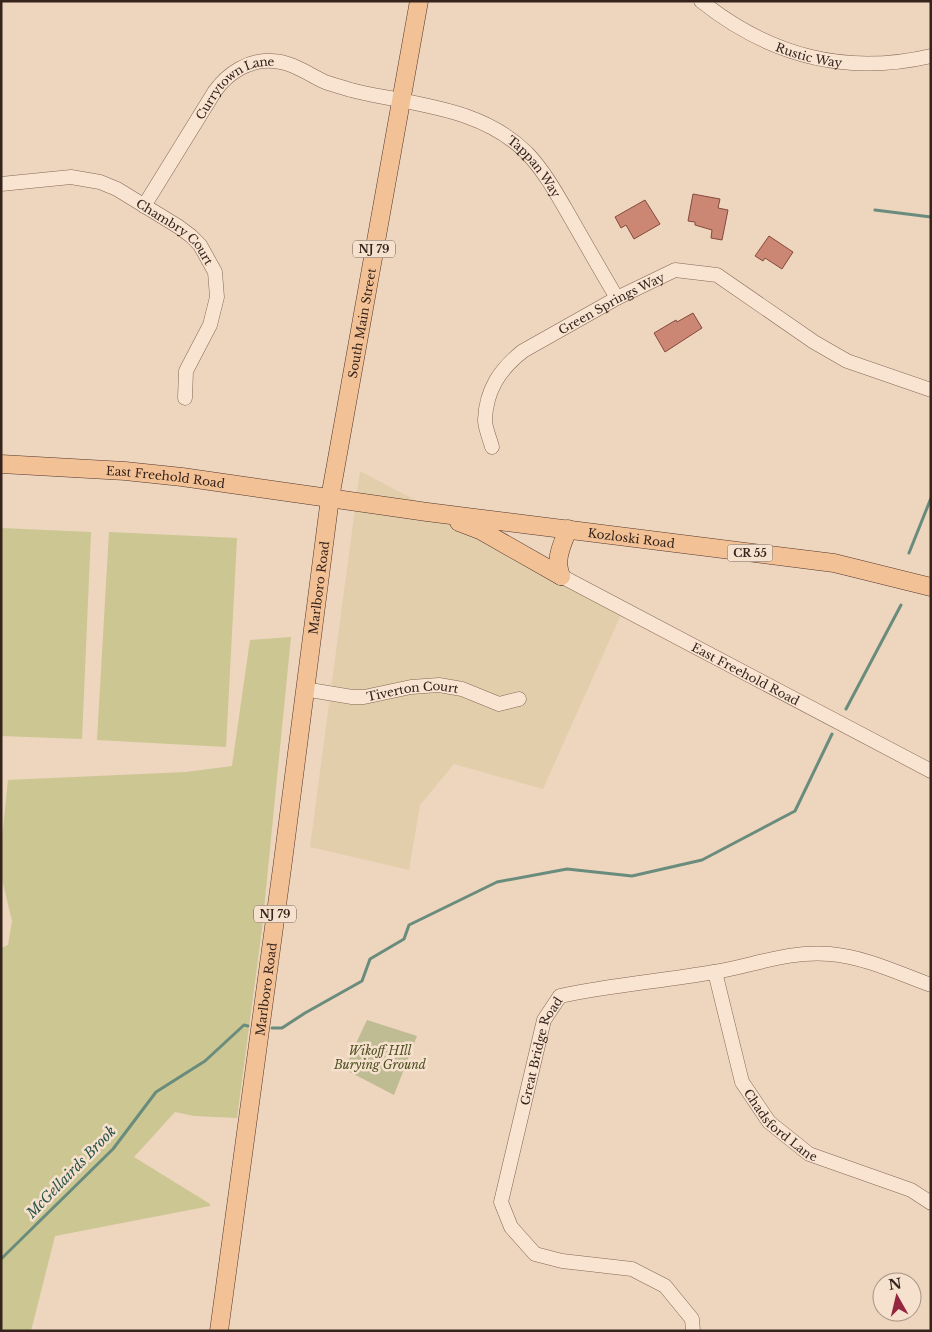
<svg xmlns="http://www.w3.org/2000/svg" width="932" height="1332" font-family="'Libre Baskerville',serif">
  <style>
    .farmland { fill: #e3ceab }
    .green { fill: #cbc692 }
    .cemetery { fill: #bfbb92 }
    .lines { fill: none; stroke-linecap: round; stroke-linejoin: round }
    .stream { stroke: #698c7c; stroke-width: 3 }
    .building { fill: #cc8674; stroke: #844a3d }
    .minor-casing { stroke: #856657; stroke-width: 15 }
    .major-casing { stroke: #53362c; stroke-width: 19 }
    .minor { stroke: #f8e4d1; stroke-width: 14 }
    .major { stroke: #f2c195; stroke-width: 18 }
    .labels { text-anchor: middle; dominant-baseline: central; stroke-width: 5; stroke-linejoin: round; paint-order: stroke }
    .shield { fill: #f5e1cd; stroke: #6f5c51; stroke-width: 1 }
    .shield-label { font-size: 11px; font-weight: bold; fill: #35231c }
    .street-label { font-size: 12px; fill: #35231c; stroke: #f5e1cd }
    .park-label { font-size: 12px; font-style: italic; fill: #4f5122; stroke: #f5e1cd }
    .water-label { font-size: 14px; font-style: italic; fill: #2b5549; stroke: #f5e1cd }
  </style>
  <rect width="100%" height="100%" fill="#edd5be"/>
  <path class="farmland" d="M360 471 551 572 624 608 543 789 454 764 420 805 409 870 310 847Z"/>
  <path class="green" d="M1 528 91 532 82 739 1 736Z
    M109 532 237 538 226 747 97 740Z
    M291 637 262 929 237 1118 194 1116 175 1112 134 1157 210 1204V1206L55 1236 31 1331H1V948L8 945 12 921 1 875V847L8 780 186 772 232 766 250 640Z"/>
  <path class="cemetery" d="M367 1020 417 1036 394 1095 344 1069Z"/>
  <g class="lines">
    <path class="stream" d="M875 210 931 217
      M909 553 931 498
      M846 709 901 605
      M272 1028H282L305 1013 362 981 370 959 404 939 409 925 497 882 567 869 632 876 702 860 795 811 832 734
      M1 1259 113 1149 156 1092 205 1061 244 1025 248 1026"/>
  </g>
  <path class="building" d="M693 194 720 199 718 208 728 210 722 240 711 238 712 230 695 225V222L688 221Z
    M645 200 660 224 634 239 626 225 621 228 615 217Z
    M769 236 793 252 782 269 765 258 763 261 755 256Z
    M693 313 702 328 665 352 654 333 676 320 677 322Z"/>
  <g class="lines">
    <defs>
      <g id="minor">
        <path id="s1" d="M701 1C770 56 845 76 931 56"/>
        <path id="s2" d="M1 184 71 177 100 182 117 189 179 227 191 236 200 245 215 272 217 297 210 325 186 371 185 398"/>
        <path id="s3" d="M144 206 215 91C228 73 249 59 273 61 292 62 308 74 325 82 333 85 342 87 351 90 362 93 373 95 384 97 435 107 488 114 527 153 546 173 559 198 573 222 588 248 602 273 617 298"/>
        <path id="s4" d="M492 447C490 439 485 428 485 420 486 390 500 369 523 351L617 298 675 270 717 275 814 342 847 361 931 390"/>
        <path id="s5" d="M561 576 931 771"/>
        <path id="s6" d="M304 689 352 697H364L411 687 439 685 462 689 499 704 519 699"/>
        <path id="s7" d="M715 972 742 1082 769 1122 809 1154 911 1190 931 1203"/>
        <path id="s8" d="M693 1331 692 1319 665 1286 632 1269 562 1261 535 1254 511 1227 501 1202 544 1020 560 996C611 985 663 981 714 972 752 966 790 950 830 954 865 957 898 973 931 985"/>
      </g>
      <g id="major">
        <path id="s9" d="M1 464 125 471 182 477 427 512 834 563 931 587"/>
        <path d="M459 522 480 530 561 576"/>
        <path d="M561 576C554 560 562 545 568 529"/>
        <path id="s10" d="M219 1331 283 861 330 498 419 1"/>
      </g>
    </defs>
    <use href="#minor" class="minor-casing"/>
    <use href="#major" class="major-casing"/>
    <use href="#minor" class="minor"/>
    <use href="#major" class="major"/>
  </g>
  <g class="labels">
    <g class="shield">
      <rect x="353" y="240.5" width="42" height="17" rx="4"/>
      <rect x="727.5" y="544.5" width="45" height="17" rx="4"/>
      <rect x="254" y="905.5" width="42" height="17" rx="4"/>
    </g>
    <g class="shield-label">
      <text x="374" y="249">NJ 79</text>
      <text x="750" y="553">CR 55</text>
      <text x="275" y="914">NJ 79</text>
    </g>
    <g class="street-label">
      <text stroke="none"><textPath href="#s1" startOffset="122">Rustic Way</textPath></text>
      <text stroke="none"><textPath href="#s3" startOffset="154">Currytown Lane</textPath></text>
      <text stroke="none"><textPath href="#s3" startOffset="492">Tappan Way</textPath></text>
      <text stroke="none"><textPath href="#s2" startOffset="191">Chambry Court</textPath></text>
      <text stroke="none"><textPath href="#s4" startOffset="210">Green Springs Way</textPath></text>
      <text stroke="none"><textPath href="#s10" startOffset="1018">South Main Street</textPath></text>
      <text stroke="none"><textPath href="#s9" startOffset="165">East Freehold Road</textPath></text>
      <text stroke="none"><textPath href="#s9" startOffset="635">Kozloski Road</textPath></text>
      <text stroke="none"><textPath href="#s10" startOffset="750">Marlboro Road</textPath></text>
      <text stroke="none"><textPath href="#s5" startOffset="209">East Freehold Road</textPath></text>
      <text stroke="none"><textPath href="#s6" startOffset="110">Tiverton Court</textPath></text>
      <text stroke="none"><textPath href="#s10" startOffset="345">Marlboro Road</textPath></text>
      <text stroke="none"><textPath href="#s8" startOffset="410">Great Bridge Road</textPath></text>
      <text stroke="none"><textPath href="#s7" startOffset="172">Chadsford Lane</textPath></text>
    </g>
    <g class="park-label">
      <text x="380" y="1050">Wikoff HIll<tspan x="380" dy="14">Burying Ground</tspan></text>
    </g>
    <g class="water-label">
      <text transform="translate(71 1172) rotate(-46)">McGellairds Brook</text>
    </g>
  </g>
  <rect width="932" height="1332" fill="none" stroke="#35231c" stroke-width="5"/>
  <g transform="translate(897 1297) rotate(352)"><circle r="24" fill="#f5e1cd" stroke="#a89586"/>
  <path d="M0-4L9 19L0 12L-9 19Z" fill="#94273f"/>
  <text y="-8" font-size="14" font-weight="bold" text-anchor="middle" fill="#35231c">N</text>
  </g>
</svg>
